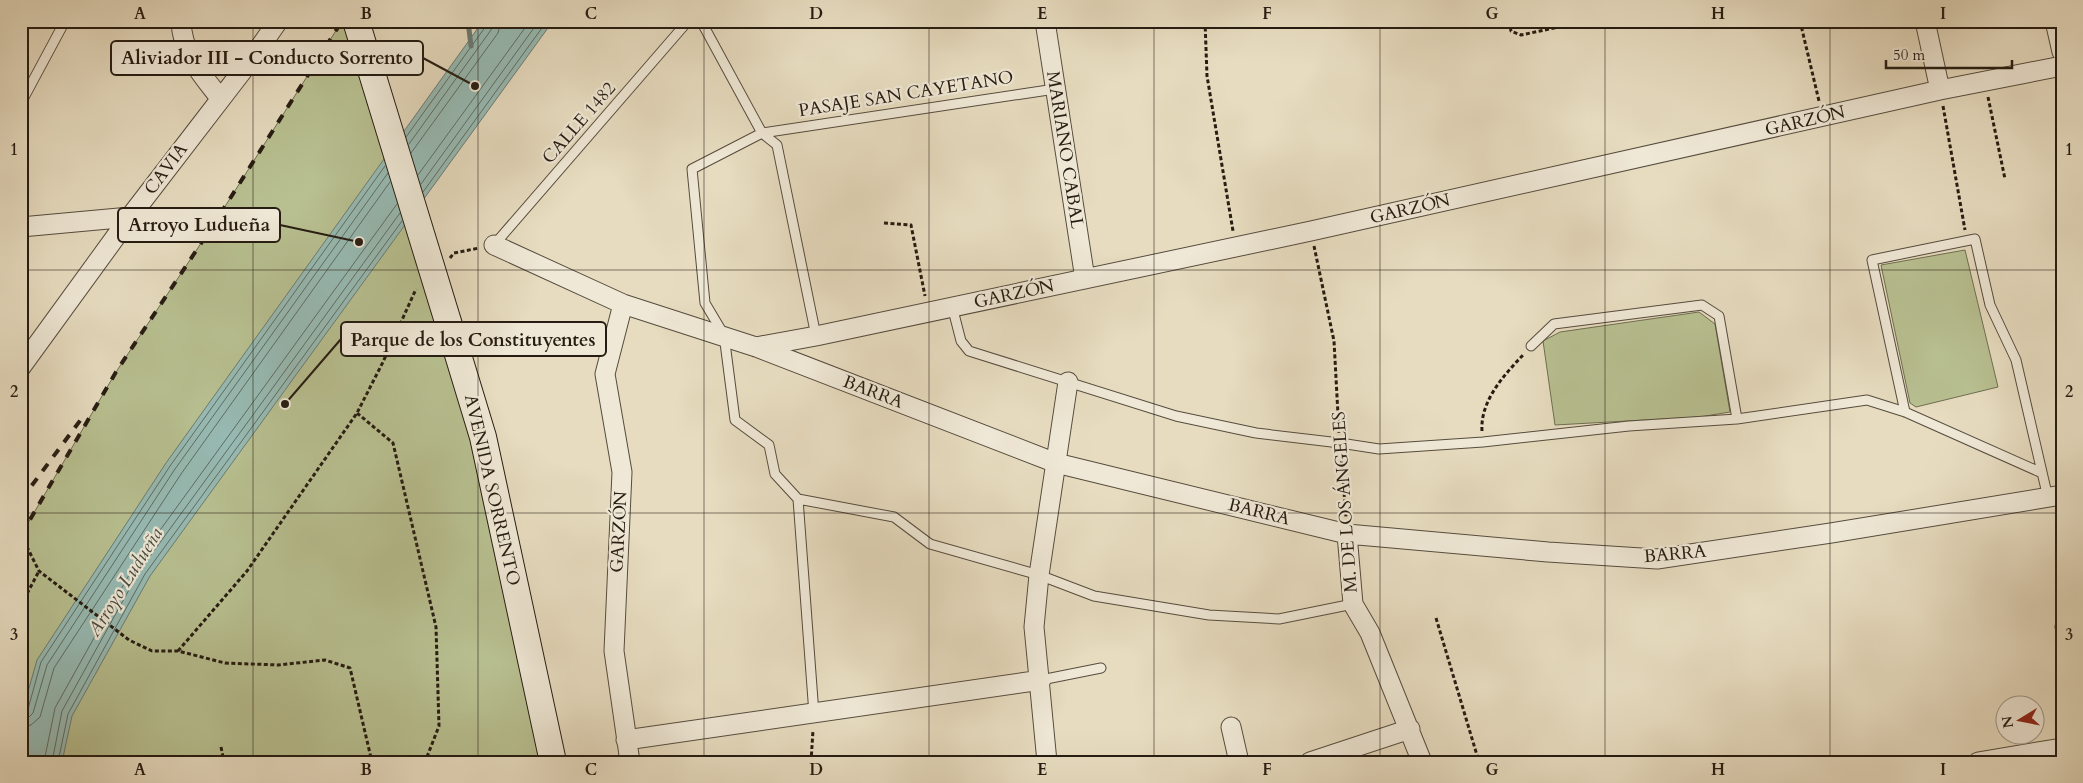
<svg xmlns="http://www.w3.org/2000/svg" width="2083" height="783" font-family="Cardo,serif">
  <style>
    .green { fill: #b8c091; stroke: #6f6e52 }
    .water { fill: #97bbb4; stroke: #6a7b73 }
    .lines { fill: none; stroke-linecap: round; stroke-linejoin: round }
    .shore { stroke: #5e6c63; stroke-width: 1 }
    .stream { stroke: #6a7b73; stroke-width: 5 }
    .service-casing { stroke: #564c3e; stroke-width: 11 }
    .minor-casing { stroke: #564c3e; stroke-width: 21 }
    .secondary-casing { stroke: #261c12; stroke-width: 28 }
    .path { stroke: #261c12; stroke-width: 3; stroke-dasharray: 4 2.5; stroke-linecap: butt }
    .service { stroke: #efe8d6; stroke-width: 9 }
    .minor { stroke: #efe8d6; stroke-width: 19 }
    .secondary { stroke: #efe8d6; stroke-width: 26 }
    .rail { stroke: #261c12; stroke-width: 4; stroke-dasharray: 9 9; stroke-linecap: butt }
    .secondary-bridge-casing { stroke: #261c12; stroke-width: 28; stroke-linecap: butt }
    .secondary-bridge { stroke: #efe8d6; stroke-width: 26 }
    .grid { fill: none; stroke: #261c12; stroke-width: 1; stroke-opacity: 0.55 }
    .labels { text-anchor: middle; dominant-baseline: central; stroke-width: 4.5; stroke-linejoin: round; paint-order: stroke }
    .street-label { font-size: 18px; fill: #261c12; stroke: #efe8d6 }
    .water-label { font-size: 19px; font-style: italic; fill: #484c43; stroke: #efe8d6 }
    .leader { fill: none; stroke: #261c12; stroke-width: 2 }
    .callout-dot { fill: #261c12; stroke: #efe8d6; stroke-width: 2 }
    .callout { fill: #efe8d6; stroke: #261c12; stroke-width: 2 }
    .callout-label { font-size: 19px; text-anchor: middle; font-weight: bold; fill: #261c12 }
    .neatline { fill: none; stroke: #261c12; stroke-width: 2 }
    .grid-label { font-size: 16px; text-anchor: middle; font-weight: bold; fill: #261c12 }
  </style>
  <rect width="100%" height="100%" fill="#e7dcc0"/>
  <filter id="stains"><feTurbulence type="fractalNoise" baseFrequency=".004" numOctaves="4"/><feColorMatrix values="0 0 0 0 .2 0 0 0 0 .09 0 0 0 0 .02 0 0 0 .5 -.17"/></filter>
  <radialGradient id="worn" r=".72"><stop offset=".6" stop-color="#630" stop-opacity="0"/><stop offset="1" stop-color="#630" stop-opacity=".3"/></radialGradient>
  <path class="green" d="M342 21H356L483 437 553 762H21V535L116 372 219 216Z
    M1965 250 1998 387 1916 407 1910 403 1881 265Z
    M1699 312 1715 324 1730 412 1699 417 1555 425 1543 341 1560 332Z"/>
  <path class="water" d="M483 21H553L150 576 72 716 62 762H21V716L37 660 166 463Z"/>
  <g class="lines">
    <path class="shore" d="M406 137 486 26 487 21
      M409 144 491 30 493 21
      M411 153 498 33 501 21
      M418 175 530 21
      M421 184 539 21
      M423 192 547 21
      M21 713 28 709 41 662 170 466 385 166
      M21 719 28 718 33 713 47 665 175 469 388 173
      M21 727 31 725 40 717 54 668 181 474 390 182
      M44 762 55 708 134 566 397 204
      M52 762 62 711 140 570 400 213
      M58 762 68 714 145 574 402 221"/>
    <path class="stream" d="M468 21 471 46"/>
    <defs>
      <path id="service" d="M701 21 762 133 777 145 816 336
        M1055 89 762 133 692 169 705 303 724 335 735 420 769 445 775 474 798 499 894 517 930 544 1039 575 1094 596 1209 615 1279 619 1353 604
        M21 103 65 21
        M494 245 688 21
        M952 306 961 341 969 351 1176 416 1256 433 1340 443 1379 449 1483 442 1629 426 1737 419 1867 400 1905 412 2042 473
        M1531 346 1554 324 1702 305 1719 316 1737 419
        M1905 412 1872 260 1975 239 1990 305 2016 360 2048 498
        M798 499 814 714
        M2062 626 2060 627 2062 635
        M1041 680 1101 668"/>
      <path id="minor" d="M181 21C182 53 201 74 220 98
        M1045 21 1085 279
        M1925 21 1940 90
        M2055 21 2062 52
        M21 227 130 217
        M494 245 623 304 756 347 1056 463 1347 534 1548 552 1657 559 1831 533 2062 495
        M623 304 605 374 622 472 614 651 630 762
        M756 347 816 336 1311 231 1940 90 2062 66
        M21 367 130 217 253 57 278 21
        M1347 534 1353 604 1370 633 1422 762
        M1231 727 1239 762
        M626 740 1041 680
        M1047 762 1034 627 1039 575 1068 382
        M1310 762 1410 729
        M1978 762 2062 748"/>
      <path id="secondary" d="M449 325 483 437 553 762"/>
    </defs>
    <use href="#service" class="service-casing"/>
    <use href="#minor" class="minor-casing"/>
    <use href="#secondary" class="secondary-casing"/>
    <path class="path" d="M1205 21 1207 76 1233 231
      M1509 21 1511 31 1521 35 1587 21
      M1800 21 1819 101
      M1988 97 2005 179
      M1943 106 1965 230
      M884 223 911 225 925 296
      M1314 246 1334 341 1339 433
      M450 258 454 253 479 248
      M357 413 393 443 436 627 439 726 425 762
      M1482 431C1480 401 1504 375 1524 354
      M1341 454 1346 517
      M21 535 39 571 129 640 152 651H178L225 663 278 665 325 660 350 668 372 762
      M21 605 39 571
      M1436 618 1479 762
      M178 651 247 571 357 413 383 362 416 289
      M221 747 224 762
      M811 762 813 730"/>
    <use href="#service" class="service"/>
    <use href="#minor" class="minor"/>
    <use href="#secondary" class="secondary"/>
    <path class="rail" d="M21 500 85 414
      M21 535 116 372 219 216 342 21"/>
    <defs>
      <path id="secondary-bridge" d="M356 21 449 325"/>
    </defs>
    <use href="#secondary-bridge" class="secondary-bridge-casing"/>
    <use href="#secondary-bridge" class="secondary-bridge"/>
  </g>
  <path class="grid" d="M253 21V762M478 21V762M704 21V762M929 21V762M1154 21V762M1380 21V762M1605 21V762M1830 21V762M21 270H2062M21 513H2062"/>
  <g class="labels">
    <g class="street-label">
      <text transform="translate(906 94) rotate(-9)">PASAJE SAN CAYETANO</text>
      <text transform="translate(1805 121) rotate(-13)">GARZÓN</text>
      <text transform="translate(579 123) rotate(-49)">CALLE 1482</text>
      <text transform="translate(1065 150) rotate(81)">MARIANO CABAL</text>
      <text transform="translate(166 169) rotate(-53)">CAVIA</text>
      <text transform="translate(1410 209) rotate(-13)">GARZÓN</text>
      <text transform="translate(1014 294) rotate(-12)">GARZÓN</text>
      <text transform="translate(873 392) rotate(21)">BARRA</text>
      <text transform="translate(492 490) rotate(77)">AVENIDA SORRENTO</text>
      <text transform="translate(1345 502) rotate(-94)">M. DE LOS ÁNGELES</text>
      <text transform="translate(1259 512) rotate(14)">BARRA</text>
      <text transform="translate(619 532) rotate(-87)">GARZÓN</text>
      <text transform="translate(1675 554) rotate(-5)">BARRA</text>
    </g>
    <g class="water-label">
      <text transform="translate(125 582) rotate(-58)">Arroyo Ludueña</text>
    </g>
  </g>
  <path class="leader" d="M475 86L423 58M359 242L280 225M285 404L341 339"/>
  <g class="callout-dot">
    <circle cx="475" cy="86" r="5"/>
    <circle cx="359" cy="242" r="5"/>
    <circle cx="285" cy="404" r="5"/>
  </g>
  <g class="callout">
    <rect x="111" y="41" width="312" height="34" rx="5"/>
    <rect x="118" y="208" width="162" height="34" rx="5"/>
    <rect x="341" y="322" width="265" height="34" rx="5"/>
  </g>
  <g class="callout-label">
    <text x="267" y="64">Aliviador III - Conducto Sorrento</text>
    <text x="199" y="231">Arroyo Ludueña</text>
    <text x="473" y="346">Parque de los Constituyentes</text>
  </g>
  <rect width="2083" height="783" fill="none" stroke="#e7dcc0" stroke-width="55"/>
  <g transform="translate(2020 720) rotate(260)"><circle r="24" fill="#efe8d6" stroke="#9f9688"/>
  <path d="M0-4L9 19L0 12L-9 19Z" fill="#8f2418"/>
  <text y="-8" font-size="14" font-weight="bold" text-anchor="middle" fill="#261c12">N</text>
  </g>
  <path d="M1886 60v8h126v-8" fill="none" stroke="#261c12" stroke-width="2.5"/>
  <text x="1893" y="60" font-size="15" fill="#261c12" stroke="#efe8d6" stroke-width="4" paint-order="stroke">50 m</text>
  <rect x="28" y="28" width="2028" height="728" class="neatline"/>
  <g class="grid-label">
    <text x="140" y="19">A</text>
    <text x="366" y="19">B</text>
    <text x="591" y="19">C</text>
    <text x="816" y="19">D</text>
    <text x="1042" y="19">E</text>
    <text x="1267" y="19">F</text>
    <text x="1492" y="19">G</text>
    <text x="1718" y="19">H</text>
    <text x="1943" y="19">I</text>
    <text x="14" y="155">1</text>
    <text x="2069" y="155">1</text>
    <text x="14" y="397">2</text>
    <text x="2069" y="397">2</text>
    <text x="14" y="640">3</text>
    <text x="2069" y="640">3</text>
    <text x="140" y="775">A</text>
    <text x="366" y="775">B</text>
    <text x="591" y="775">C</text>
    <text x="816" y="775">D</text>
    <text x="1042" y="775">E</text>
    <text x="1267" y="775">F</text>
    <text x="1492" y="775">G</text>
    <text x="1718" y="775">H</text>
    <text x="1943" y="775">I</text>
  </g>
  <rect width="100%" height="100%" filter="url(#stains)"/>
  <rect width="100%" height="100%" fill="url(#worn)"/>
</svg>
